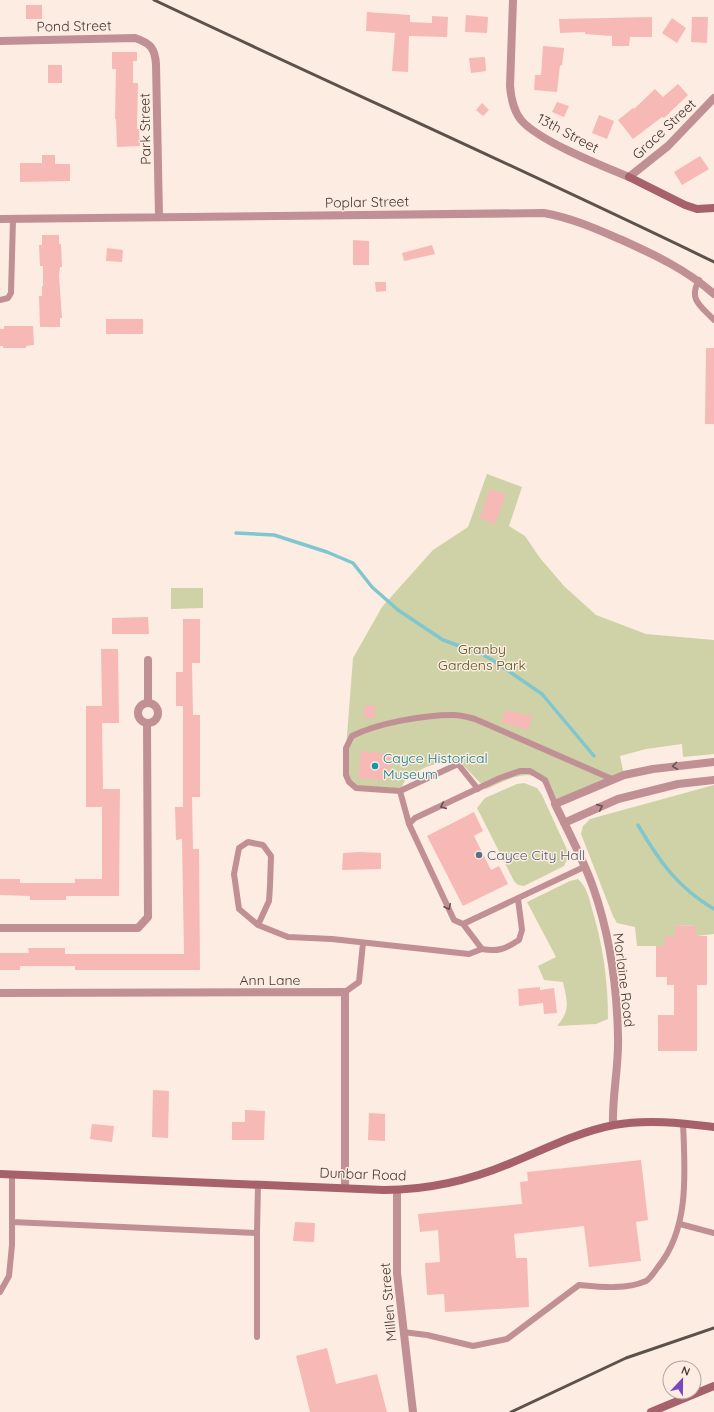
<svg xmlns="http://www.w3.org/2000/svg" width="714" height="1412" font-family="Quicksand,sans-serif">
  <style>
    .green { fill: #cfd2a6 }
    .lines { fill: none; stroke-linecap: round; stroke-linejoin: round }
    .stream { stroke: #80c6cf; stroke-width: 3.5 }
    .building { fill: #f7b9b5 }
    .lane { stroke: #c19095; stroke-width: 6 }
    .street { stroke: #c19095; stroke-width: 8 }
    .secondary { stroke: #a6616b; stroke-width: 8 }
    .rail { stroke: #5d524b; stroke-width: 3 }
    .oneway { stroke: #68524f }
    .culture-dot { fill: #0f9aa8; stroke: #fcece2; stroke-width: 1.5 }
    .service-dot { fill: #5c6f8a; stroke: #fcece2; stroke-width: 1.5 }
    .labels { text-anchor: middle; dominant-baseline: central; stroke-width: 3; stroke-linejoin: round; paint-order: stroke }
    .street-label { font-size: 14px; fill: #423731; stroke: #fcece2 }
    .park-label { font-size: 14px; fill: #56581c; stroke: #fcece2 }
    .culture-label { font-size: 14px; fill: #0d838f; stroke: #fcece2; text-anchor: start }
    .service-label { font-size: 14px; fill: #4e5e75; stroke: #fcece2; text-anchor: start }
  </style>
  <rect width="100%" height="100%" fill="#fcece2"/>
  <path class="green" d="M487 474 522 487 509 526 525 536 540 558 564 586 596 615 646 634 714 640V754L683 757 682 744 646 749 620 756 624 775 555 804C551 797 547 788 542 782 528 766 502 783 486 789L461 763 448 760 426 767 406 778 400 791 356 788 349 782 346 748 353 658 382 607 433 550 468 527Z
    M171 588H203V608L171 609Z
    M524 783 537 788 542 795 569 854 564 866 524 886 518 885 514 881 477 808 485 798 517 784Z
    M714 785V934L696 936V926L675 925V937H665V946H637L635 927 617 923 613 916 581 834 583 826 590 819Z
    M578 879C587 887 589 898 592 909 603 945 608 981 608 1019L596 1024 557 1026C571 1010 567 1001 563 982L544 980 538 966 556 957 527 902 570 881Z"/>
  <g class="lines">
    <path class="stream" d="M236 533 274 535 327 552 353 563 372 587 398 610 443 640 482 654 497 663 542 694 594 756
      M638 825C659 861 678 888 714 909"/>
  </g>
  <path class="building" d="M26 5H42V19H26Z
    M367 12 410 15V22L432 23V16L448 17 447 37 409 36 408 72 392 71 395 33 366 31Z
    M466 15 488 17 487 33 465 32Z
    M652 17V37H630L629 46H612V36L585 34V32L560 33 559 19Z
    M692 17H708L707 43 691 42Z
    M672 18 686 28 677 43 662 33Z
    M543 46 564 48 562 66 560 65 557 92 534 90 535 75H541Z
    M112 52H137V61H133V83H138L137 129H139L140 146 117 147 116 119H115L116 69H112Z
    M485 57 486 71 471 73 469 58Z
    M48 65H62V83H48Z
    M678 84 688 95 664 118 662 117 633 139 618 120 633 108 634 109 655 89 663 97Z
    M557 102 569 106 564 117 552 112Z
    M482 103 489 110 483 116 476 110Z
    M599 115 614 121 607 139 592 133Z
    M42 155H55V164H70V181L20 182V163H42Z
    M700 156 709 169 682 185 674 172Z
    M42 235H59V244H61L62 267H60L59 276 62 318H60V327H40L39 296H42V286H43V266H40L39 245H42Z
    M353 240 369 241V265H353Z
    M432 245 435 254 404 261 402 253Z
    M107 248 123 250 122 262 106 261Z
    M375 282H386V291L376 292Z
    M106 319H143V334H106Z
    M4 326H33L34 345 26 346V348H3V346H0V329H4Z
    M706 348H714V424H705Z
    M490 489 506 494 495 524 480 518Z
    M148 617 149 634H112V618Z
    M183 619H200V663H192L193 715H200V797H192L193 849H199L200 970H75V966H20V970H0V953H29L28 948H65V954H184L182 839 176 840 175 807H183V706H176V672H183Z
    M101 649H118L119 723H102L103 789H120L119 896H66V900H30V896L0 895V879H20V883H75V879H102V807H86V706H102Z
    M365 705 376 706 374 719 363 717Z
    M505 710 532 716 528 730 502 723Z
    M361 751 391 754 388 781 358 778Z
    M474 812 483 831 474 836 491 870 499 866 508 884 463 906 427 836Z
    M359 852 381 853V869L342 870 343 853Z
    M675 925 696 926V936H707V985H697V1051H658V1015H674V985H667V977H656V946H665V936L675 937Z
    M540 987V990L554 988 557 1013 544 1014 543 1003 519 1006 518 989Z
    M153 1090 169 1091 168 1138 152 1137Z
    M245 1110 265 1111 264 1140H232V1122H245Z
    M369 1113 385 1114V1141L368 1140Z
    M92 1124 114 1126 112 1142 90 1139Z
    M641 1160 648 1220 636 1222 641 1261 589 1267 584 1226 514 1234 516 1258H527L529 1307 445 1312 444 1294 427 1295 425 1263 440 1262 438 1230 420 1232 418 1214 522 1204 520 1182 528 1181 527 1172Z
    M295 1222 315 1223 314 1242 293 1241Z
    M327 1348 336 1384 377 1374 387 1412H310L296 1356Z"/>
  <g class="lines">
    <path class="lane" d="M699 280C688 300 701 306 714 320
      M0 300 8 298 11 293 13 219
      M400 791 356 788 349 782 346 775V748L352 736C378 723 423 715 453 715 460 715 468 717 475 719L612 779
      M409 824 400 791 458 764 478 789
      M518 899 522 930 519 940C505 949 498 952 482 949L463 924 454 920 409 824 415 818 500 778 520 771H530L545 780 555 804
      M463 924 584 867
      M258 925 269 901 270 886 271 856 263 845 248 842 239 848 234 874 239 909 258 925 288 937 332 939 469 954 482 949
      M345 992 359 982 363 943
      M12 1222 257 1233 258 1184
      M680 1224 714 1233
      M257 1233V1337
      M0 1292 9 1276 12 1245V1174
      M403 1332 427 1335 473 1346 507 1339 579 1285C600 1287 626 1290 646 1281 650 1279 655 1271 658 1267 690 1228 685 1171 683 1123"/>
    <path class="street" d="M513 0 510 86C511 98 513 110 521 120 539 141 602 166 629 177L668 146 714 98
      M0 41 135 38C150 43 155 48 156 64L159 217
      M0 219 544 213C572 218 596 229 622 240 655 255 687 270 714 294
      M148 703V660
      M138 713a10 10 0 1 1 20 0a10 10 0 1 1-20 0Z
      M564 823 618 799 678 784 714 780
      M0 928H138L148 917 147 723
      M0 993 345 992V1187
      M613 1125C612 1096 619 1066 618 1037 617 986 610 935 593 887 583 859 568 831 555 804L624 775 653 769 714 762
      M397 1190V1273L413 1412"/>
    <path class="secondary" d="M629 177 685 205 697 209 714 208
      M0 1174 384 1190C427 1190 471 1180 511 1163 545 1149 578 1132 614 1125 647 1119 681 1123 714 1127
      M651 1412 714 1386"/>
    <path class="rail" d="M154 0C340 88 529 172 714 262
      M511 1412 626 1358 714 1328"/>
  </g>
  <defs><path id="oneway-chevron" d="M-2-3.5L2.5 0L-2 3.5" fill="none" stroke-width="1.6" stroke-linecap="round" stroke-linejoin="round"/></defs>
  <g class="oneway">
    <use href="#oneway-chevron" transform="translate(675 766) rotate(172)"/>
    <use href="#oneway-chevron" transform="translate(443 806) rotate(156)"/>
    <use href="#oneway-chevron" transform="translate(600 807) rotate(-24)"/>
    <use href="#oneway-chevron" transform="translate(448 907) rotate(64)"/>
  </g>
  <circle class="culture-dot" cx="375" cy="766" r="4"/>
  <circle class="service-dot" cx="479" cy="855" r="4"/>
  <g class="labels">
    <g class="street-label">
      <text transform="translate(74 26) rotate(-1)">Pond Street</text>
      <text transform="translate(145 129) rotate(-91)">Park Street</text>
      <text transform="translate(664 129) rotate(-43)">Grace Street</text>
      <text transform="translate(568 133) rotate(28)">13th Street</text>
      <text transform="translate(367 202) rotate(-1)">Poplar Street</text>
      <text x="270" y="980">Ann Lane</text>
      <text transform="translate(624 980) rotate(83)">Morlaine Road</text>
      <text transform="translate(363 1174) rotate(2)">Dunbar Road</text>
      <text transform="translate(388 1302) rotate(-95)">Millen Street</text>
    </g>
    <g class="park-label">
      <text x="482" y="649">Granby<tspan x="482" dy="16">Gardens Park</tspan></text>
    </g>
    <g class="culture-label">
      <text x="383" y="758">Cayce Historical<tspan x="383" dy="16">Museum</tspan></text>
    </g>
    <g class="service-label">
      <text x="487" y="855">Cayce City Hall</text>
    </g>
  </g>
  <g transform="translate(682 1380) rotate(22)"><circle r="19" fill="#fcece2" stroke="#b2a49b"/>
  <path d="M0-3L7 15L0 10L-7 15Z" fill="#7c47be"/>
  <text y="-6" font-size="11" font-weight="bold" text-anchor="middle" fill="#423731">N</text>
  </g>
</svg>
